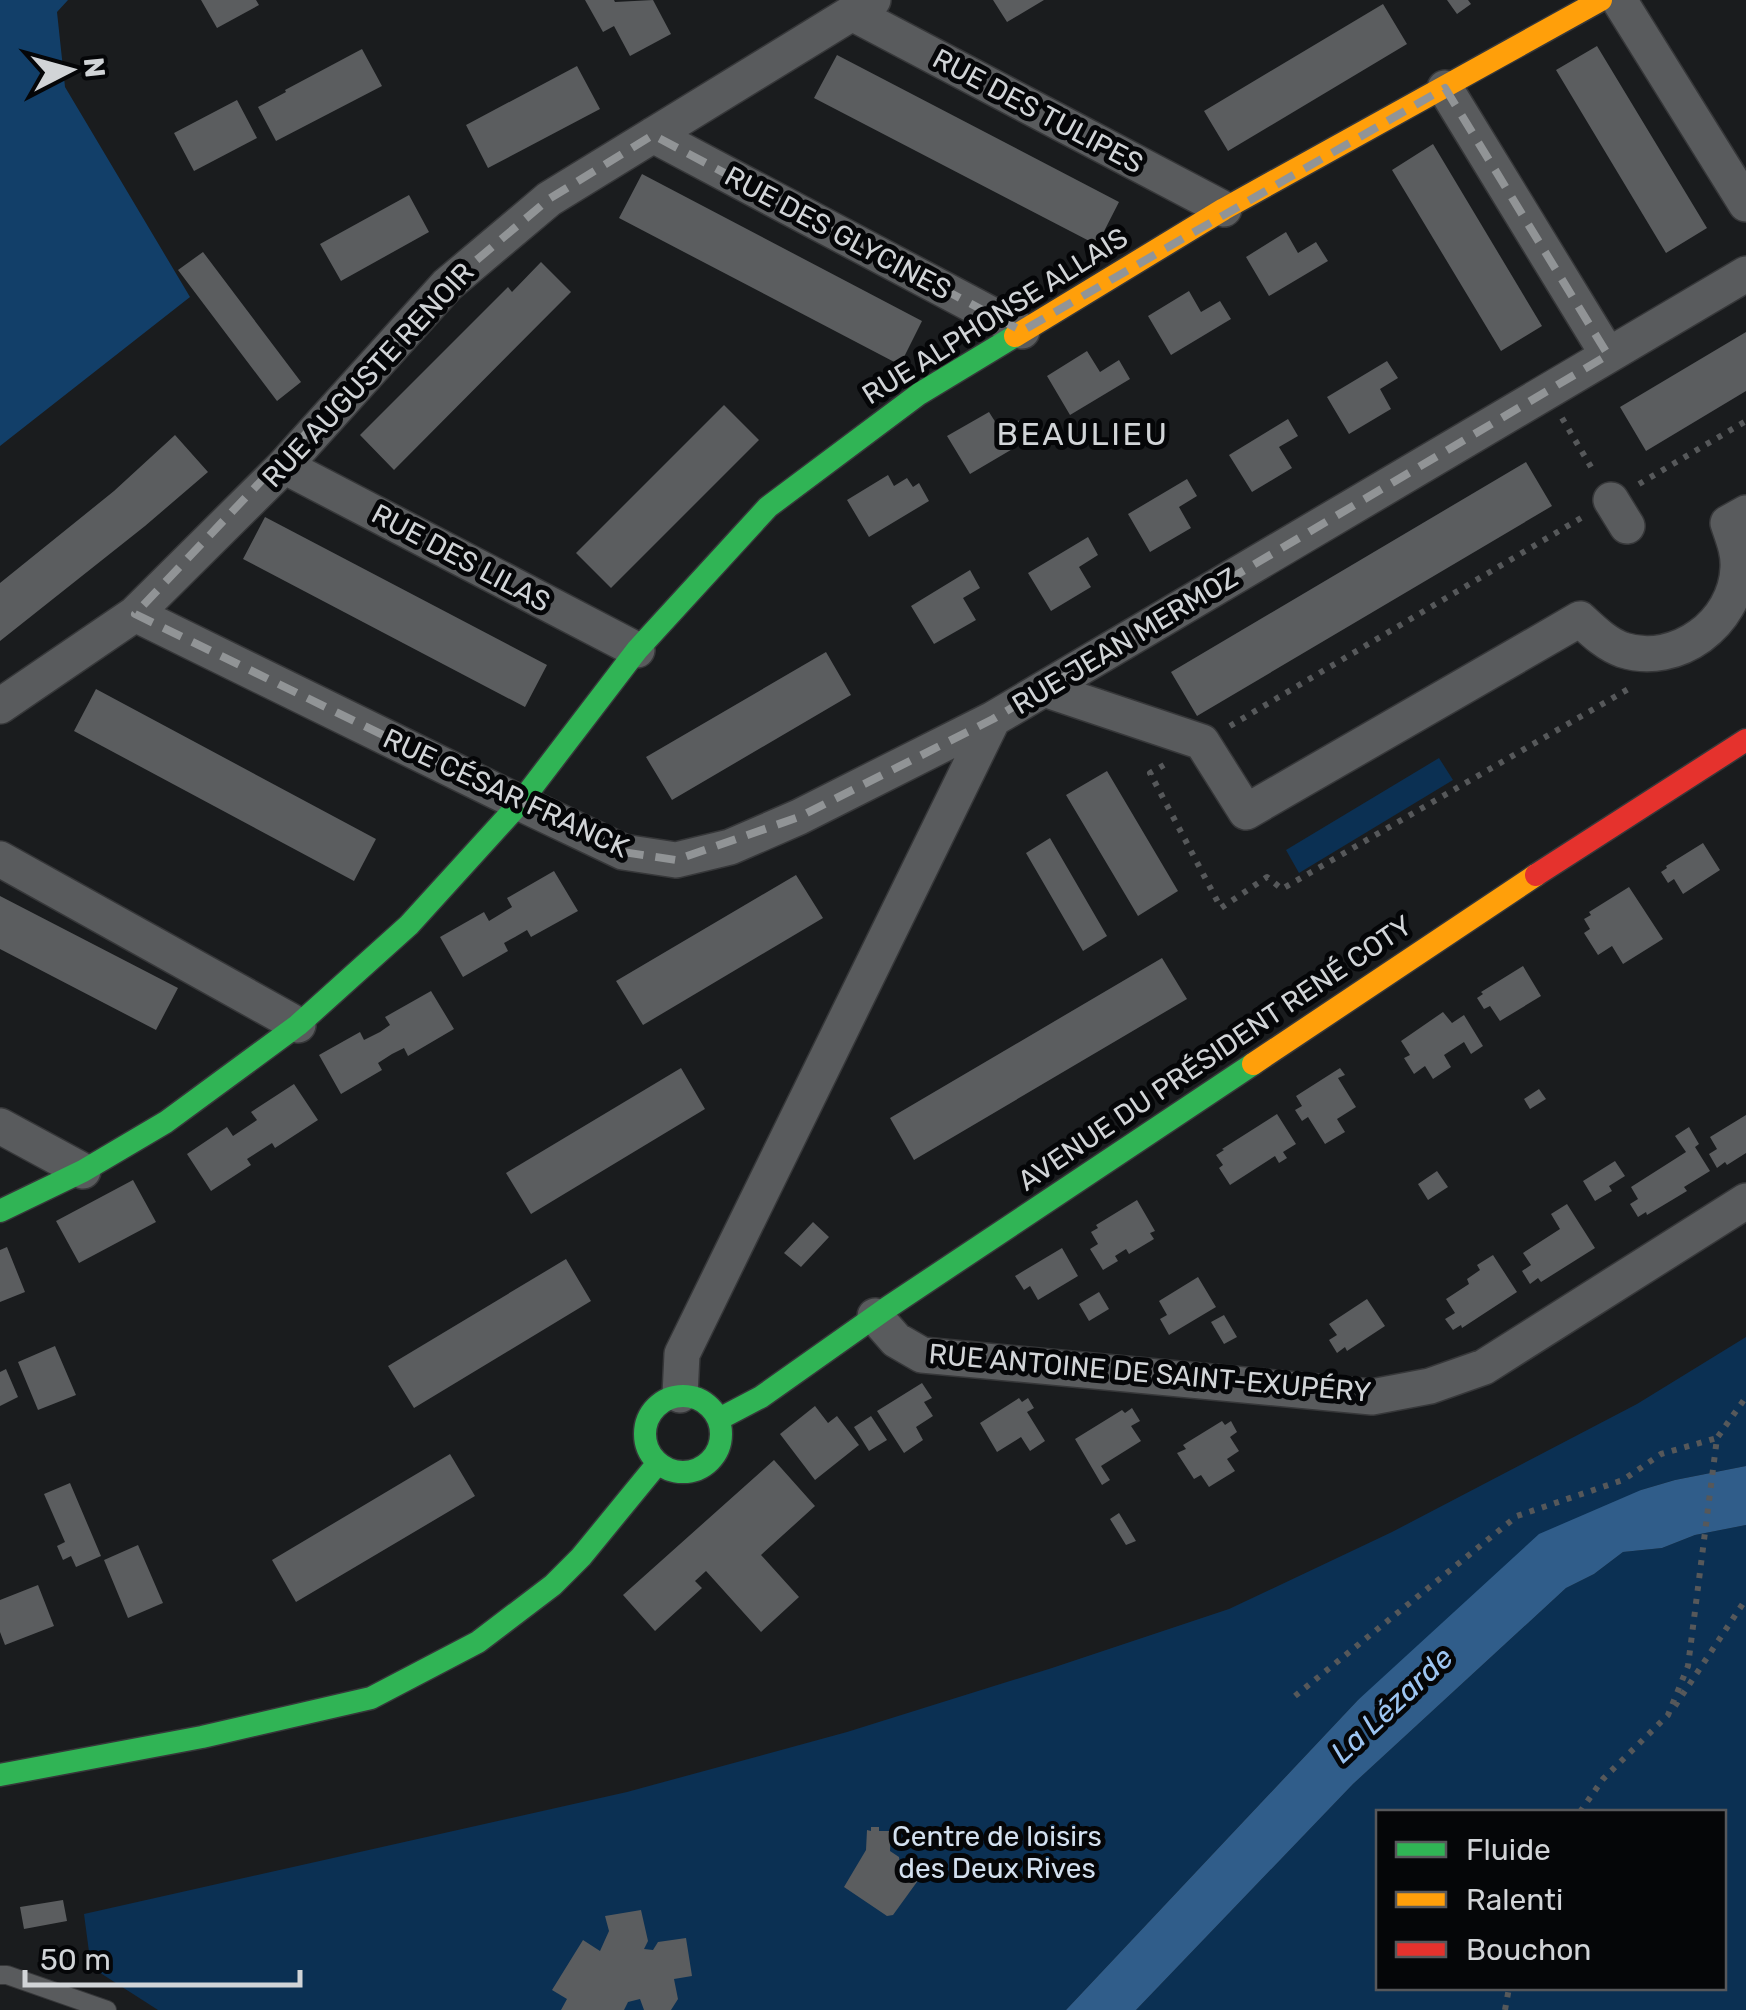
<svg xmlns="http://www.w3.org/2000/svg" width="1746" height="2010" font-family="Rubik,sans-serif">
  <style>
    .green { fill: #0b3053; fill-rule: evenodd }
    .forest { fill: #123f69 }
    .water { fill: #305d8a }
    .building { fill: #5b5d5f }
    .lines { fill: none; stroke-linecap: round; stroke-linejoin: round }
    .lane-casing { stroke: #363739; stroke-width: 20 }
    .street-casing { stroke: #363739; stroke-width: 38 }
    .fast-casing { stroke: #363739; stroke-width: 25 }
    .slow-casing { stroke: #363739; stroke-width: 25 }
    .jam-casing { stroke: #363739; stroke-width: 25 }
    .path { stroke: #56585a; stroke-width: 6; stroke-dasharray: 5 8; stroke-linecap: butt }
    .lane { stroke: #595b5d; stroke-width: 18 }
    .street { stroke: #595b5d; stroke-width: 35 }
    .fast { stroke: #30b455; stroke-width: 22 }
    .slow { stroke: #ff9f0a; stroke-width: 22 }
    .jam { stroke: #e5322d; stroke-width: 22 }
    .marked { fill: none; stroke: #919496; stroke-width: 8; stroke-dasharray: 20 12; stroke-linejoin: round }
    .labels { text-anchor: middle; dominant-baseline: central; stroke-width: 10; stroke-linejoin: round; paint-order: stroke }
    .street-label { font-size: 28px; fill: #d1d4d7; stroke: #050608 }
    .park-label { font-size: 28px; fill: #d3e0ef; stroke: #050608 }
    .water-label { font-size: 30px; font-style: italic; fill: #9dc5f2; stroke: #050608 }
    .quarter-label { font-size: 32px; letter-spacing: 2.5px; fill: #d1d4d7; stroke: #050608 }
  </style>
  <rect width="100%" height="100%" fill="#1a1c1e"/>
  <path class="green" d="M1439 758 1453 780 1299 873 1286 850Z
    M1746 1337V1466L1675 1480 1641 1490 1358 1700 1066 2010H158L91 1967 84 1914 627 1792 847 1732 1052 1668 1229 1609 1392 1532 1637 1404Z
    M1746 1525V2010H1136L1353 1784 1566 1588 1594 1574 1623 1552 1662 1548 1695 1535ZM1378 1812H1724V1988H1378Z"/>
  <path class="forest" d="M0 0H68L57 12 65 87 190 297 0 446Z"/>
  <path class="water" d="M1746 1466V1525L1695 1535 1662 1548 1623 1552 1594 1574 1566 1588 1353 1784 1136 2010H1066L1358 1700 1539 1534 1641 1490 1675 1480Z"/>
  <path class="building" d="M201 0H256L259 5 217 28Z
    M585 0H614L615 2 653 0 671 34 630 56 614 26 603 32Z
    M993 0H1044L1007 22Z
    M1447 0H1468L1471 4 1457 14Z
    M1383 4 1407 44 1228 151 1204 111Z
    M1597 46 1707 228 1666 253 1556 70Z
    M362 49 382 86 276 141 258 107 286 92 285 90Z
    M837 55 1119 202 1097 245 814 98Z
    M577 66 600 109 488 168 466 125Z
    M237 100 257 138 194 171 174 133Z
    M1433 144 1542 326 1501 351 1392 170Z
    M642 174 922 321 900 365 619 218Z
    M409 195 429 232 341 281 320 244Z
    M1286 232 1298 253 1316 242 1328 261 1269 296 1246 257Z
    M203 252 301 382 277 401 178 270Z
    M541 262 571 292 394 470 360 435 508 287 512 292Z
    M1189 291 1201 312 1220 301 1231 319 1171 355 1148 316Z
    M1746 332V391L1646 451 1620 407Z
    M1087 351 1100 372 1119 360 1130 379 1070 415 1047 376Z
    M1387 361 1398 378 1380 389 1391 409 1349 434 1327 397Z
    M724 405 759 440 611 588 576 553Z
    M989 412 1001 431 1020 420 1031 438 970 474 947 436Z
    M1288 419 1298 436 1279 447 1292 468 1252 492 1229 455Z
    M175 435 208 472 145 526 0 641V583L114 491Z
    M1526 462 1552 506 1197 716 1171 672Z
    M888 475 894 486 907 478 913 487 919 483 929 501 869 537 847 500Z
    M1187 479 1197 496 1179 507 1191 528 1150 552 1128 514Z
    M265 517 547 665 525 707 243 559Z
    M1088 537 1098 555 1079 567 1091 587 1051 611 1028 573Z
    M970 570 980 588 963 598 976 620 934 644 911 606Z
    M826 652 851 695 672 800 646 757Z
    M96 689 376 839 354 881 74 731Z
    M1107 771 1178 891 1138 916 1066 795Z
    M1050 838 1107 936 1083 951 1026 853Z
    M1703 843 1720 870 1683 894 1674 879 1668 883 1661 872 1667 868 1666 866Z
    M554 871 578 911 531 937 527 930 515 937 504 943 508 951 463 977 440 937 484 912 489 921 512 907 507 898Z
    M796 875 823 918 643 1025 616 981Z
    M1629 887 1663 939 1623 964 1612 946 1598 955 1584 933 1590 929 1584 919 1591 915 1589 912Z
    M0 896 178 988 156 1030 0 949Z
    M1162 958 1187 999 914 1160 890 1118Z
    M1523 966 1541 996 1500 1021 1490 1006 1484 1009 1477 998 1483 994 1481 992Z
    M431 991 454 1029 408 1056 404 1048 392 1054 378 1063 382 1070 341 1094 319 1055 360 1032 364 1040 380 1032 390 1025 385 1017Z
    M1443 1012 1452 1023 1464 1015 1483 1046 1471 1054 1464 1042 1444 1055 1451 1067 1433 1079 1425 1066 1414 1074 1404 1058 1410 1055 1401 1041Z
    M681 1068 705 1109 531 1214 506 1173Z
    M1340 1068 1345 1075 1338 1078 1356 1107 1337 1119 1345 1132 1325 1144 1308 1117 1302 1121 1295 1110 1302 1106 1296 1096Z
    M294 1084 318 1120 275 1148 272 1143 247 1159 251 1165 211 1191 187 1154 227 1127 233 1136 257 1120 251 1112Z
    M1539 1089 1546 1099 1530 1109 1524 1099Z
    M1277 1114 1296 1144 1283 1152 1287 1158 1279 1163 1275 1156 1230 1185 1219 1168 1223 1165 1216 1155 1224 1150 1222 1149Z
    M1746 1115V1153L1727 1165 1725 1162 1717 1168 1709 1154 1717 1149 1710 1137Z
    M1689 1127 1699 1144 1695 1147 1710 1171 1684 1187 1687 1191 1647 1215 1646 1212 1638 1217 1630 1204 1638 1199 1631 1187 1686 1152 1675 1136Z
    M1615 1161 1625 1176 1609 1186 1612 1191 1595 1201 1583 1181Z
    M1437 1171 1448 1187 1428 1200 1418 1184Z
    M133 1180 156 1222 79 1263 56 1221Z
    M1137 1200 1155 1231 1150 1233 1154 1239 1129 1254 1126 1249 1115 1256 1118 1261 1103 1270 1090 1249 1098 1244 1091 1232 1098 1228 1096 1225Z
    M1567 1204 1595 1248 1541 1282 1538 1278 1530 1284 1522 1271 1531 1265 1523 1253 1560 1229 1551 1214Z
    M813 1222 829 1237 801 1267 784 1253Z
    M7 1247 25 1292 0 1302V1250Z
    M1062 1248 1078 1276 1038 1300 1030 1286 1024 1290 1015 1276Z
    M1493 1255 1517 1292 1462 1328 1461 1325 1453 1330 1445 1319 1455 1313 1446 1299 1469 1284 1467 1279 1480 1270 1477 1265Z
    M566 1259 591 1301 414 1408 388 1366Z
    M1198 1277 1216 1307 1169 1335 1160 1319 1167 1315 1159 1301Z
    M1099 1292 1109 1309 1089 1321 1079 1304Z
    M1367 1299 1385 1326 1347 1351 1345 1347 1337 1353 1329 1340 1337 1335 1329 1324Z
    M1224 1315 1237 1337 1224 1344 1211 1322Z
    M55 1346 76 1395 38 1410 18 1362Z
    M6 1369 18 1397 0 1406V1372Z
    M922 1383 932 1398 924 1402 933 1416 916 1427 923 1440 904 1453 877 1411Z
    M1019 1398 1022 1402 1028 1398 1034 1408 1027 1412 1045 1441 1030 1451 1021 1437 997 1452 980 1423Z
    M815 1406 828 1423 837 1416 859 1445 815 1480 780 1434Z
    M1132 1408 1140 1421 1131 1426 1141 1441 1101 1466 1110 1480 1102 1485 1075 1439 1122 1410 1125 1413Z
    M871 1416 887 1440 869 1451 854 1427Z
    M1222 1421 1225 1425 1231 1421 1237 1432 1230 1437 1239 1451 1227 1459 1235 1471 1209 1487 1201 1475 1194 1479 1177 1453 1186 1449 1183 1445Z
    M450 1454 475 1496 296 1602 272 1560Z
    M774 1460 815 1506 761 1555 799 1597 761 1632 706 1571 695 1581 702 1588 655 1631 623 1595Z
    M70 1483 101 1556 76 1567 71 1556 63 1560 57 1546 65 1542 44 1494Z
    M1119 1513 1136 1541 1126 1545 1110 1519Z
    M138 1545 163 1603 128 1618 104 1560Z
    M38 1585 54 1626 5 1645 0 1632V1600Z
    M871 1827H879V1831H891L890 1851 899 1857 900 1864 906 1862 921 1872 922 1875 893 1915 887 1916 844 1887 866 1850 867 1830 871 1831Z
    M63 1900 67 1921 24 1929 20 1907Z
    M641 1910 648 1941 644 1949 653 1950 658 1942 686 1938 692 1976 674 1979 678 1999 671 2010H644L640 1999 628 2002 624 2010H561L567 1999 552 1990 583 1940 600 1951 609 1931 605 1916Z"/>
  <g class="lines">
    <defs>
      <path id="lane" d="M0 1975H7L107 2010"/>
      <path id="street" d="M1619 0 1746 204
        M852 13 1224 209
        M1445 88 1608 355
        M653 135 1022 331
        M284 466 637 650
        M1611 500 1627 526
        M135 614 520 803 623 852 676 860 730 847 799 817 993 719
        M1044 689 1202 742 1246 812 1580 619C1593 631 1606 644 1623 650 1677 667 1736 623 1738 568 1739 552 1733 538 1728 523L1746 513
        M0 706 135 614 284 466 447 285 549 199 873 0
        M0 859 298 1025
        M0 1126 83 1171
        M875 1316 896 1340 922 1355 1372 1397 1430 1386 1484 1367 1746 1201
        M680 1395 682 1354 993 719 1746 274"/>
      <path id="fast" d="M0 1211 83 1171 166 1122 298 1025 409 925 520 803 637 650 768 507 919 394 1015 336
        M645 1434a38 38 0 1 1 76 0a38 38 0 1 1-76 0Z
        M719 1419 761 1397 887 1308 1253 1064
        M0 1775 202 1737 371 1698 478 1642 553 1585 581 1557 658 1463"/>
      <path id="slow" d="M1015 336 1224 209 1601 0
        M1253 1064 1536 875"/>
      <path id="jam" d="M1536 875 1746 740"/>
    </defs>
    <use href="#lane" class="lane-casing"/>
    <use href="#street" class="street-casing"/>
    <use href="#fast" class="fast-casing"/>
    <use href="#slow" class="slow-casing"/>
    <use href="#jam" class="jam-casing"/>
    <path class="path" d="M1562 418 1594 472
      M1639 484 1746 421
      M1230 726 1581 518
      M1164 765 1150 773 1221 908 1267 877 1282 889 1632 687
      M1295 1696 1517 1516 1623 1480 1661 1454 1717 1438
      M1675 1706 1746 1599
      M1580 1812 1603 1779 1668 1715 1688 1666 1717 1438 1746 1397
      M1505 2010 1509 1988"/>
    <use href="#lane" class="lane"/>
    <use href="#street" class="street"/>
    <use href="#fast" class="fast"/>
    <use href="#slow" class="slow"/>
    <use href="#jam" class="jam"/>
  </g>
  <path class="marked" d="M1445 88 1608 355 993 719 799 817 676 860 623 852 135 614 447 285 549 199 653 135 1022 331Z"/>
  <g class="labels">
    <g class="street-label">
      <text transform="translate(1038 111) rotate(28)">RUE DES TULIPES</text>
      <text transform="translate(838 233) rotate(28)">RUE DES GLYCINES</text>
      <text transform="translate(995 316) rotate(-32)">RUE ALPHONSE ALLAIS</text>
      <text transform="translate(368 375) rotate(-47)">RUE AUGUSTE RENOIR</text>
      <text transform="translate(461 558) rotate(28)">RUE DES LILAS</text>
      <text transform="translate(1125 641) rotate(-31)">RUE JEAN MERMOZ</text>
      <text transform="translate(506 793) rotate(25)">RUE CÉSAR FRANCK</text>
      <text transform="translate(1215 1053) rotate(-34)">AVENUE DU PRÉSIDENT RENÉ COTY</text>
      <text transform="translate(1150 1373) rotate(5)">RUE ANTOINE DE SAINT-EXUPÉRY</text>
    </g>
    <g class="park-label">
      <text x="997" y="1836">Centre de loisirs<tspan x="997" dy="32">des Deux Rives</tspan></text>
    </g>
    <g class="water-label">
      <text transform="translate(1392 1705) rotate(-43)">La Lézarde</text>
    </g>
    <g class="quarter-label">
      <text x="1083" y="434">BEAULIEU</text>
    </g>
  </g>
  <rect x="1376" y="1810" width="350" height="180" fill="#050608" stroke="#57585b" stroke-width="2.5"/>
  <rect x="1396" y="1842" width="50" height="15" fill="#30b455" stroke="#57585b" stroke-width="2.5"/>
  <text x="1466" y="1860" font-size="30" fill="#d1d4d7">Fluide</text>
  <rect x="1396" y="1892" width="50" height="15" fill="#ff9f0a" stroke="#57585b" stroke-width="2.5"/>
  <text x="1466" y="1910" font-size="30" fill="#d1d4d7">Ralenti</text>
  <rect x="1396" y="1942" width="50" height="15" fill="#e5322d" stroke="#57585b" stroke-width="2.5"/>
  <text x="1466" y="1960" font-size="30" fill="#d1d4d7">Bouchon</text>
  <g transform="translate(70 70) rotate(84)" stroke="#050608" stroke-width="8" paint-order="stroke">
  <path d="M0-8L18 38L0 25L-18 38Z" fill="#d1d4d7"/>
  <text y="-15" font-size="28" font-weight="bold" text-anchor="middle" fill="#d1d4d7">N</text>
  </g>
  <path d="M25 1970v15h275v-15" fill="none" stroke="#d1d4d7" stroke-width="5"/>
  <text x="40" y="1970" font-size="30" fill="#d1d4d7" stroke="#050608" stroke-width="8" paint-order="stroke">50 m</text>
</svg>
